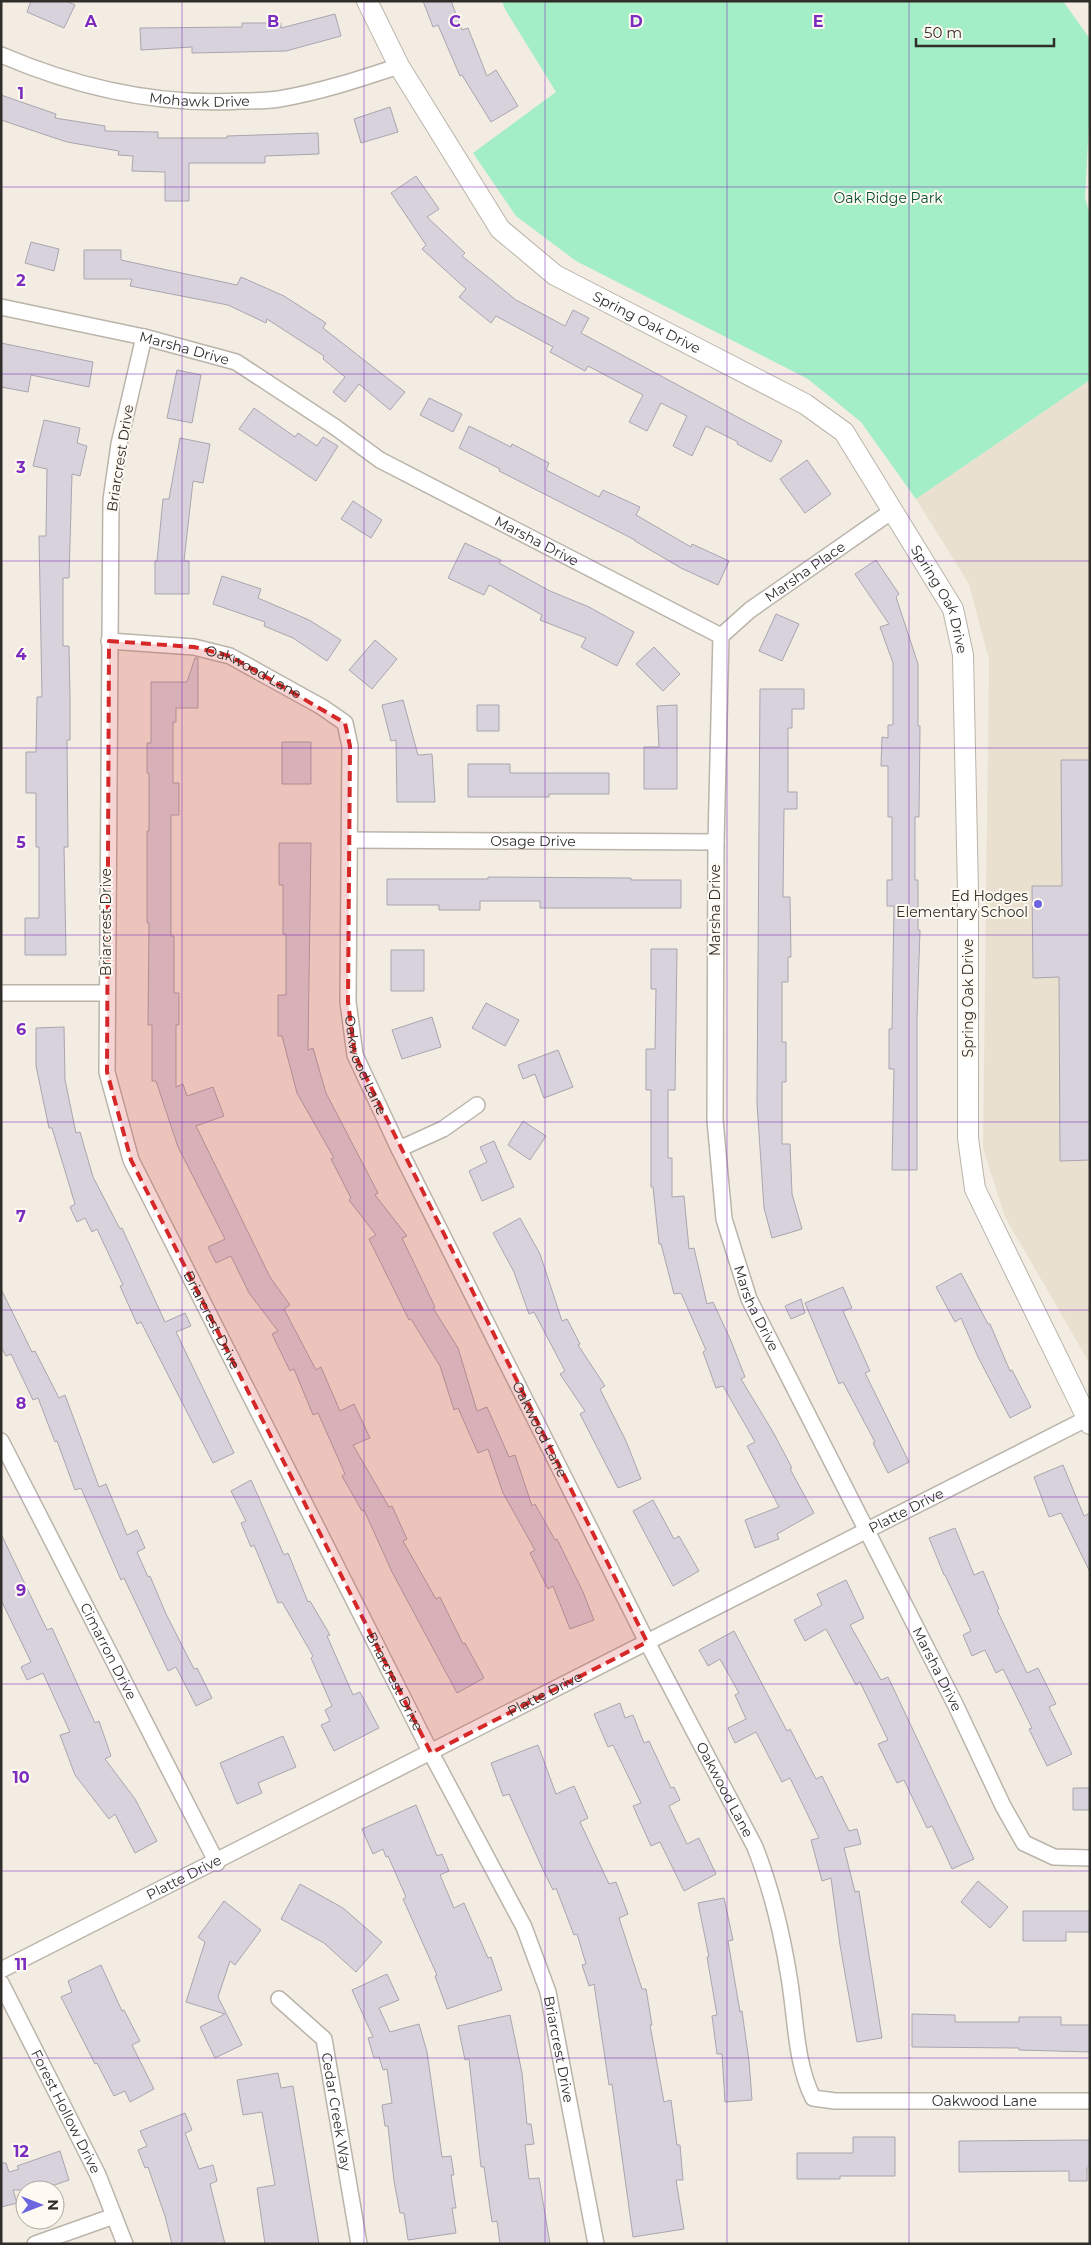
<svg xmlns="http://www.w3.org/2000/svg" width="1091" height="2245" font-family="Montserrat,sans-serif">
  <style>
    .built { fill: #e9e0d0 }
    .green { fill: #a3eec6 }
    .building { fill: #d7d2dc; stroke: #aaa5af }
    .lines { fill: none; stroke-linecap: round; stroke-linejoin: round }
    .street-casing { stroke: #bab4aa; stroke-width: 18 }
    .secondary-casing { stroke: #bab4aa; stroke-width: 22 }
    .street { stroke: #fff; stroke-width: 15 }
    .secondary { stroke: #fff; stroke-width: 20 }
    .marked { fill: #d62828; fill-opacity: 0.2; stroke: #d62828; stroke-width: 4; stroke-dasharray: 10 6; stroke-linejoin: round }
    .grid { fill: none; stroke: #7b2cbf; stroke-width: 1; stroke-opacity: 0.55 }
    .poi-dot { fill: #6b66e0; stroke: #fef9f1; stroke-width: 2 }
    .labels { text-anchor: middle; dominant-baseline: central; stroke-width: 4; stroke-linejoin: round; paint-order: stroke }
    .street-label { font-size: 14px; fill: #302e2a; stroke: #fef9f1 }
    .park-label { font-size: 14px; fill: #0a4d32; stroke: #fef9f1 }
    .poi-label { font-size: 14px; fill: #302e2a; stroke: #fef9f1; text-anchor: end }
    .grid-label { font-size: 16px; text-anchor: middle; font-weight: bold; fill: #7b2cbf; stroke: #fef9f1; stroke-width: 4; stroke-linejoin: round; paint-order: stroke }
  </style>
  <rect width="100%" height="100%" fill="#f2ece2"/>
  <path class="built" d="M1090 380V1364L1005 1217 983 1148 989 660 969 584 916 499Z"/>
  <path class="green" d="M502 1H1063L1090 39V104L1085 198 1090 215V380L916 499 861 422 808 379 576 261 516 216 473 153 556 92 505 9Z"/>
  <path class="building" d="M31 1H66L75 5 64 28 27 12Z
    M423 1H451L462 30 468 28 487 76 496 70 518 106 491 122 462 75 460 76 438 25 433 27Z
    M335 14 341 36 286 51 192 53V47L141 50 140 28 242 27V23H281V28Z
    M1 95 56 114 55 118 105 126V131L158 132V138H227V136L318 133 319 154 265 156V163H189V201H165V172L132 171 133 156 118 155 119 151 67 142 1 120Z
    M390 107 398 132 361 143 354 119Z
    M416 176 439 209 427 217 465 253 462 256 516 300 565 326 573 310 589 318 581 333 782 441 771 462 737 444 738 442 706 426 692 456 673 446 687 416 661 403 647 431 629 422 643 395 588 366 585 371 550 352 553 347 496 316 491 323 459 297 466 289 422 249 426 245 391 193Z
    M31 242 59 249 54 271 25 263Z
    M84 250H121V260L237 285 241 277 284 296 326 323 323 328 405 392 390 410 359 384 345 402 333 392 345 377 323 359 324 356 267 319 266 323 228 305 130 286 132 279H84Z
    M1 343 93 362 89 387 31 375 28 392 1 387Z
    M177 370 201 375 192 423 167 418Z
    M429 398 462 414 453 432 420 415Z
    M254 408 295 437 298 433 317 446 323 437 338 446 316 481 239 429Z
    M44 420 80 428 77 443 87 446 80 476 72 474 69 578H63V646H69L70 697V740H67L68 847H64L66 955H25V918H39V847H36V793H26V752H36L37 697H42L39 536H46L47 469 33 466Z
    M469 426 511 447 512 444 549 463 546 470 599 497 603 490 640 507 636 515 691 547 692 544 729 561 718 585 681 568 635 541V540L499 471 500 469 459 448Z
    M180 438 210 444 203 483 193 481 184 561H189V594H155V561H157L163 499H169Z
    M807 460 831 494 805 513 780 479Z
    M353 501 382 520 371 538 341 519Z
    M465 543 501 560 499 563 550 591 589 607 634 632 617 666 581 647 586 638 540 620 542 615 489 585 484 595 448 578Z
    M876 560 899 594 896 597 918 664V726H920L919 817H915V880H918V930H920L917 1018V1170H892L894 1069H889V1029H892L894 906H887V880H892V817H888V766H881L882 737 888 738V725H893V663L880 627 889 624 855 574Z
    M222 576 261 589 258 598 309 620 341 640 327 661 293 638 264 626 265 622 213 604Z
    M776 614 799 624 782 661 759 651Z
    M375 640 397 659 372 689 349 670Z
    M654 647 680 674 663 691 636 664Z
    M195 658H198V708H176V722H173V783H179V815H171V936H174V993H179V1025H176V1087L183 1084 187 1096 213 1087 224 1116 196 1126 270 1277 290 1305 284 1309 316 1370 321 1367 340 1411 354 1404 370 1438 353 1445 389 1507 392 1506 407 1539 403 1541 436 1599 440 1597 463 1644 465 1643 484 1678 457 1693 392 1572 364 1510 362 1511 342 1476 345 1474 318 1413 313 1415 294 1369 290 1371 272 1334 278 1331 249 1293 231 1256 216 1263 208 1247 225 1239 178 1147 156 1081H152V1025H148L149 923H147V831H149V773H147V743H151V682H187Z
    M760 689H804V709H792V728H788V792H797V809H784L783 897H790L791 957H788V982H782V1042H786V1082H782V1144H790L792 1194 802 1229 772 1238 764 1208 757 1103Z
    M403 700 418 755 432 754 435 802H397L396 740 391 741 382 705Z
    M477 705H499V731H477Z
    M677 705V789H644V747H659L657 706Z
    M282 742H311V784H282Z
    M1061 760H1090V1160L1060 1161 1059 977 1033 978 1032 886H1062Z
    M468 764H510V773H609V794H549V797H468Z
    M279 843H311L308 1050 313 1048 326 1093 378 1193 375 1195 407 1236 402 1238 435 1307 433 1308 458 1348 477 1411 487 1407 509 1457 515 1455 532 1506 535 1504 555 1540 557 1539 583 1592 594 1620 570 1629 553 1586 548 1589 530 1553 535 1550 503 1493 488 1449 478 1453 458 1408 454 1410 440 1366 411 1319 409 1320 369 1239 376 1235 349 1200 351 1198 331 1159 334 1158 297 1093 282 1036H278V995H286V934H283V885H279Z
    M488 877 631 878V880H681V908H540V901H480V910H439V905H387V879H488Z
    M651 949H677L675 1090H668V1158H672V1197L684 1196 689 1249 694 1248 707 1304 713 1302 731 1341 745 1377 741 1379 773 1432 792 1468 790 1469 814 1513 777 1534 779 1539 755 1548 745 1520 779 1507 747 1446 755 1442 723 1386 716 1388 703 1352 706 1350 681 1293 674 1294 661 1244H659L653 1187H651V1090H646V1049H655L656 989H651Z
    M391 950H424V991H391Z
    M486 1003 519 1020 505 1046 472 1028Z
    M432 1017 441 1047 402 1059 392 1030Z
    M64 1027 65 1080 76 1133 80 1132 93 1177 120 1229 122 1228 165 1322 185 1313 191 1326 176 1332 234 1453 213 1463 141 1322 137 1324 120 1286 123 1285 97 1229 92 1232 85 1218 77 1222 70 1207 75 1204 52 1128H49L36 1066V1028Z
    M558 1050 573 1087 544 1098 535 1074 523 1079 518 1065Z
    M523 1121 546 1136 530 1160 508 1145Z
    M494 1141 514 1187 482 1201 469 1171 487 1162 480 1147Z
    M520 1218 540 1254 562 1321 567 1319 580 1344 578 1345 605 1386 600 1389 626 1441 641 1479 618 1488 580 1414 585 1411 560 1374 565 1371 534 1312 529 1314 514 1272 493 1233Z
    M961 1273 988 1324H990L1010 1371 1012 1370 1031 1407 1010 1418 978 1357 961 1318 955 1322 936 1287Z
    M843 1287 852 1308 843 1311 870 1371 865 1373 909 1462 888 1473 873 1443 875 1442 843 1382 839 1384 805 1303Z
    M1 1289 32 1352 35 1351 59 1398 65 1395 99 1487 106 1484 127 1535 137 1530 145 1548 137 1552 148 1577 150 1576 166 1614 194 1669 197 1668 212 1698 196 1706 176 1667 168 1671 124 1578 121 1580 81 1488 75 1490 57 1441 55 1442 38 1398 33 1400 11 1354 6 1356 1 1347Z
    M801 1299 805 1313 791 1319 785 1306Z
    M1063 1465 1084 1516 1090 1513V1572L1061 1513 1049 1517 1034 1477Z
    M251 1480 284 1555 288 1553 308 1602 310 1601 330 1635 327 1636 353 1695 360 1692 379 1728 334 1751 321 1725 330 1721 325 1710 332 1706 311 1658 313 1656 282 1602 278 1603 254 1545 251 1547 241 1523 246 1521 231 1491Z
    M653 1500 674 1539 679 1536 699 1571 673 1586 633 1511Z
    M955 1528 974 1575 983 1571 999 1609 997 1610 1027 1673 1038 1668 1056 1704 1049 1707 1072 1754 1047 1766 1029 1729 1032 1728 1003 1669 996 1673 985 1650 972 1656 963 1635 971 1631 945 1575H944L929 1538Z
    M1 1534 47 1630 52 1628 95 1723 99 1721 111 1756 105 1759 135 1799 157 1841 135 1853 115 1814 109 1819 75 1775 60 1735 70 1732 43 1673 27 1680 21 1667 31 1662 1 1600Z
    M846 1580 864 1618 850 1625 881 1680 888 1677 974 1859 952 1869 932 1826 927 1828 904 1780 897 1783 878 1744 888 1740 860 1682 856 1685 826 1629 805 1641 794 1620 822 1605 817 1594Z
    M734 1631 787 1731 790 1729 816 1779 822 1776 849 1831 857 1829 861 1844 844 1848 855 1892 859 1891 882 2038 857 2042 840 1945 831 1878 822 1881 811 1840 819 1838 790 1778 782 1782 756 1732 735 1743 728 1728 746 1719 735 1695 739 1693 720 1659 708 1666 699 1650Z
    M620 1703 625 1718 633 1715 644 1743 649 1741 671 1788 674 1787 680 1800 669 1806 687 1844 699 1838 716 1874 684 1891 660 1842 651 1846 633 1806 641 1803 613 1745 608 1747 594 1714Z
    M283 1736 296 1767 258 1783 262 1793 237 1804 220 1763Z
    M538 1745 556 1794 574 1786 588 1818 580 1822 609 1884 616 1882 628 1914 619 1918 642 1989H646L652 2025H650L664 2102 671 2100 677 2145H680L683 2180H676L684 2229 633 2237 612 2084 609 2085 594 1984 589 1986 582 1965 586 1964 577 1934 574 1935 556 1888 553 1890 543 1870 509 1794 503 1796 491 1763Z
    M1073 1788H1090V1810H1073Z
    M416 1805 437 1856 442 1854 449 1871 440 1875 454 1908 464 1903 488 1958 491 1957 502 1990 447 2009 435 1976 437 1975 403 1899 406 1897 388 1856 386 1857 383 1849 373 1854 362 1829Z
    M978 1881 1008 1907 990 1928 961 1902Z
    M300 1884 343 1908 382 1942 356 1972 324 1943 281 1919Z
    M724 1898 733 1940 728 1941 740 2012 742 2011 749 2061 752 2100 725 2102 722 2054H717L712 2016 717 2015 707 1957H709L698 1903Z
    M224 1901 261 1930 235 1965 230 1961 218 1997 242 2045 215 2058 200 2027 225 2014 186 2002 205 1942 198 1937Z
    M1023 1911H1090V1932H1066V1941H1023Z
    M101 1965 122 2011 124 2010 140 2041 132 2045 154 2089 130 2102 125 2091 114 2096 97 2063 95 2064 61 1997 72 1992 68 1981Z
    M387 1974 399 2000 379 2008 390 2032 419 2024 427 2052 442 2157 451 2156 454 2175H451L456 2208H452L456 2233 408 2240 404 2213H400L394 2181 388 2126H385L382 2105 392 2103 387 2069 383 2070 379 2057 374 2058 368 2038 373 2037 352 1990Z
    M912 2014 955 2015V2022H1019V2017H1061V2025H1090V2052L1019 2050V2048L912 2047Z
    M510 2015 522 2073 527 2124H531L534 2144 525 2145 529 2179 539 2178 550 2244H500L497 2221 492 2222 484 2167H481L469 2059 465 2060 458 2026Z
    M278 2073 281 2088 293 2086 319 2244H265L257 2188 275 2185 262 2112 243 2115 237 2080Z
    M185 2113 192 2130 185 2133 199 2169 213 2165 217 2181 210 2184 225 2244H172L165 2216 148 2167 145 2168 138 2150 147 2146 140 2131Z
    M853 2137H895V2176H840V2179H797V2153H853Z
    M1090 2140V2168H1087V2181H1069V2171L959 2172V2141Z
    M60 2151 69 2180 40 2190H13L17 2203 1 2207V2163H6L9 2172 19 2169 17 2166Z"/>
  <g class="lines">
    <defs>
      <g id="street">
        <path id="s1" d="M1 55C76 87 159 106 241 101 253 101 267 101 279 99 320 92 360 79 399 66"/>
        <path id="s2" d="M1 307 144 337 236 362 335 427 380 460 721 636 716 842 715 1120 724 1219 749 1299 955 1704 1003 1806 1024 1843 1054 1857 1090 1858"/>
        <path id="s3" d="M144 337 119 444 111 500 107 1072 131 1160 431 1753 524 1927 548 1992 596 2244"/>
        <path id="s4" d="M721 636 750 610 892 511"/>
        <path id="s5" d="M109 641 194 647 230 656 322 707 345 723 350 746 348 1002 355 1055 399 1149 647 1642 755 1847C771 1888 782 1933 789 1977 796 2017 795 2062 813 2098L835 2101H1090"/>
        <path id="s6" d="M349 840 716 842"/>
        <path d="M1 993H106"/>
        <path d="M399 1149 443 1129 477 1105"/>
        <path id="s7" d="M1 1441 217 1863"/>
        <path id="s8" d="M1 1970 1090 1417"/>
        <path id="s9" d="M1 1983 98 2175 125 2244"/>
        <path id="s10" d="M279 1999 324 2039 359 2244"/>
        <path d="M35 2244 114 2216"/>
      </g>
      <g id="secondary">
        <path id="s11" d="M367 1 399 66 500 229 555 275 805 404 844 432 953 609 963 655 968 892V1138L975 1189 1090 1424"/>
      </g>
    </defs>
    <use href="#street" class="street-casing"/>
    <use href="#secondary" class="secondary-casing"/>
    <use href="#street" class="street"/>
    <use href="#secondary" class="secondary"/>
  </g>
  <path class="marked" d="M109 641 194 647 230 656 345 723 350 746 348 1002 355 1055 647 1642 431 1753 131 1160 107 1072Z"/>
  <path class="grid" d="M182 1V2244M364 1V2244M545 1V2244M727 1V2244M909 1V2244M1 187H1090M1 374H1090M1 561H1090M1 748H1090M1 935H1090M1 1122H1090M1 1310H1090M1 1497H1090M1 1684H1090M1 1871H1090M1 2058H1090"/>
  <circle class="poi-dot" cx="1038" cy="904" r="5"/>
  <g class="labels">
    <g class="street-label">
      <text stroke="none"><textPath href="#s1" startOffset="205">Mohawk Drive</textPath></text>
      <text stroke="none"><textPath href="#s11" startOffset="439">Spring Oak Drive</textPath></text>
      <text stroke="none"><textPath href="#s2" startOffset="188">Marsha Drive</textPath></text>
      <text transform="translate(120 458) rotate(-81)">Briarcrest Drive</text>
      <text stroke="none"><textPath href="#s2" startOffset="592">Marsha Drive</textPath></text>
      <text stroke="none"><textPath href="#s4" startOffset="106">Marsha Place</textPath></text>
      <text stroke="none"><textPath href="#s11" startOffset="859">Spring Oak Drive</textPath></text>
      <text stroke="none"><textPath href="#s5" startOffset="150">Oakwood Lane</textPath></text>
      <text stroke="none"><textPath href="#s6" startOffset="184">Osage Drive</textPath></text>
      <text transform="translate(715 910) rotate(-90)">Marsha Drive</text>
      <text transform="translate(106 922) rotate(-90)">Briarcrest Drive</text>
      <text transform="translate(968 998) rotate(-90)">Spring Oak Drive</text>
      <text stroke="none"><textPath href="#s5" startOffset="601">Oakwood Lane</textPath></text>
      <text stroke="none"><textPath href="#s2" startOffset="1478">Marsha Drive</textPath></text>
      <text stroke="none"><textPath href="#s3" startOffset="1009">Briarcrest Drive</textPath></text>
      <text stroke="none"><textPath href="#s5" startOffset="1006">Oakwood Lane</textPath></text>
      <text stroke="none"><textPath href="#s8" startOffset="1015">Platte Drive</textPath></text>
      <text stroke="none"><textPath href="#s7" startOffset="236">Cimarron Drive</textPath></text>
      <text stroke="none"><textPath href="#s2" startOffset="1882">Marsha Drive</textPath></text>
      <text stroke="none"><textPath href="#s3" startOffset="1414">Briarcrest Drive</textPath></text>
      <text stroke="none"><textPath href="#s8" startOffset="610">Platte Drive</textPath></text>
      <text stroke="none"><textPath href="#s5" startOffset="1411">Oakwood Lane</textPath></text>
      <text stroke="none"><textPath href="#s8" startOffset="205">Platte Drive</textPath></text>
      <text stroke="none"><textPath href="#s3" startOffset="1819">Briarcrest Drive</textPath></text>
      <text stroke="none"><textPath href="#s5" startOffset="1906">Oakwood Lane</textPath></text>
      <text stroke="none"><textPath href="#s10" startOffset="134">Cedar Creek Way</textPath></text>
      <text stroke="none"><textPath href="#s9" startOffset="144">Forest Hollow Drive</textPath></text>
    </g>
    <g class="park-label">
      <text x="888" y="198">Oak Ridge Park</text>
    </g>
    <g class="poi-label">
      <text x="1028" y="896">Ed Hodges<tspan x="1028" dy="16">Elementary School</tspan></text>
    </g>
  </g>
  <g class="grid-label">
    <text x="91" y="27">A</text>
    <text x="273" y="27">B</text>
    <text x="455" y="27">C</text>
    <text x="636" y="27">D</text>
    <text x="818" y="27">E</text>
    <text x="21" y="99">1</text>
    <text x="21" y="286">2</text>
    <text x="21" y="473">3</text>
    <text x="21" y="660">4</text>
    <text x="21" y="848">5</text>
    <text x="21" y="1035">6</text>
    <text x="21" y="1222">7</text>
    <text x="21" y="1409">8</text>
    <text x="21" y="1596">9</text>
    <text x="21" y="1783">10</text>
    <text x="21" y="1970">11</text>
    <text x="21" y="2157">12</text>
  </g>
  <rect width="1091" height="2245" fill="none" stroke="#302e2a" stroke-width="5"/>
  <g transform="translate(40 2205) rotate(90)"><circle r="24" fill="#fef9f1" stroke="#aca8a1"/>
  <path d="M0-4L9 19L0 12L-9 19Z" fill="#6b66e0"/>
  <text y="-8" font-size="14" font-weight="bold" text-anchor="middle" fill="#302e2a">N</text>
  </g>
  <path d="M916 38v8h138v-8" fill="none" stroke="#302e2a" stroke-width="2.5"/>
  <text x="924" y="38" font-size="15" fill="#302e2a" stroke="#fef9f1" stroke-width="4" paint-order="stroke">50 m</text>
</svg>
